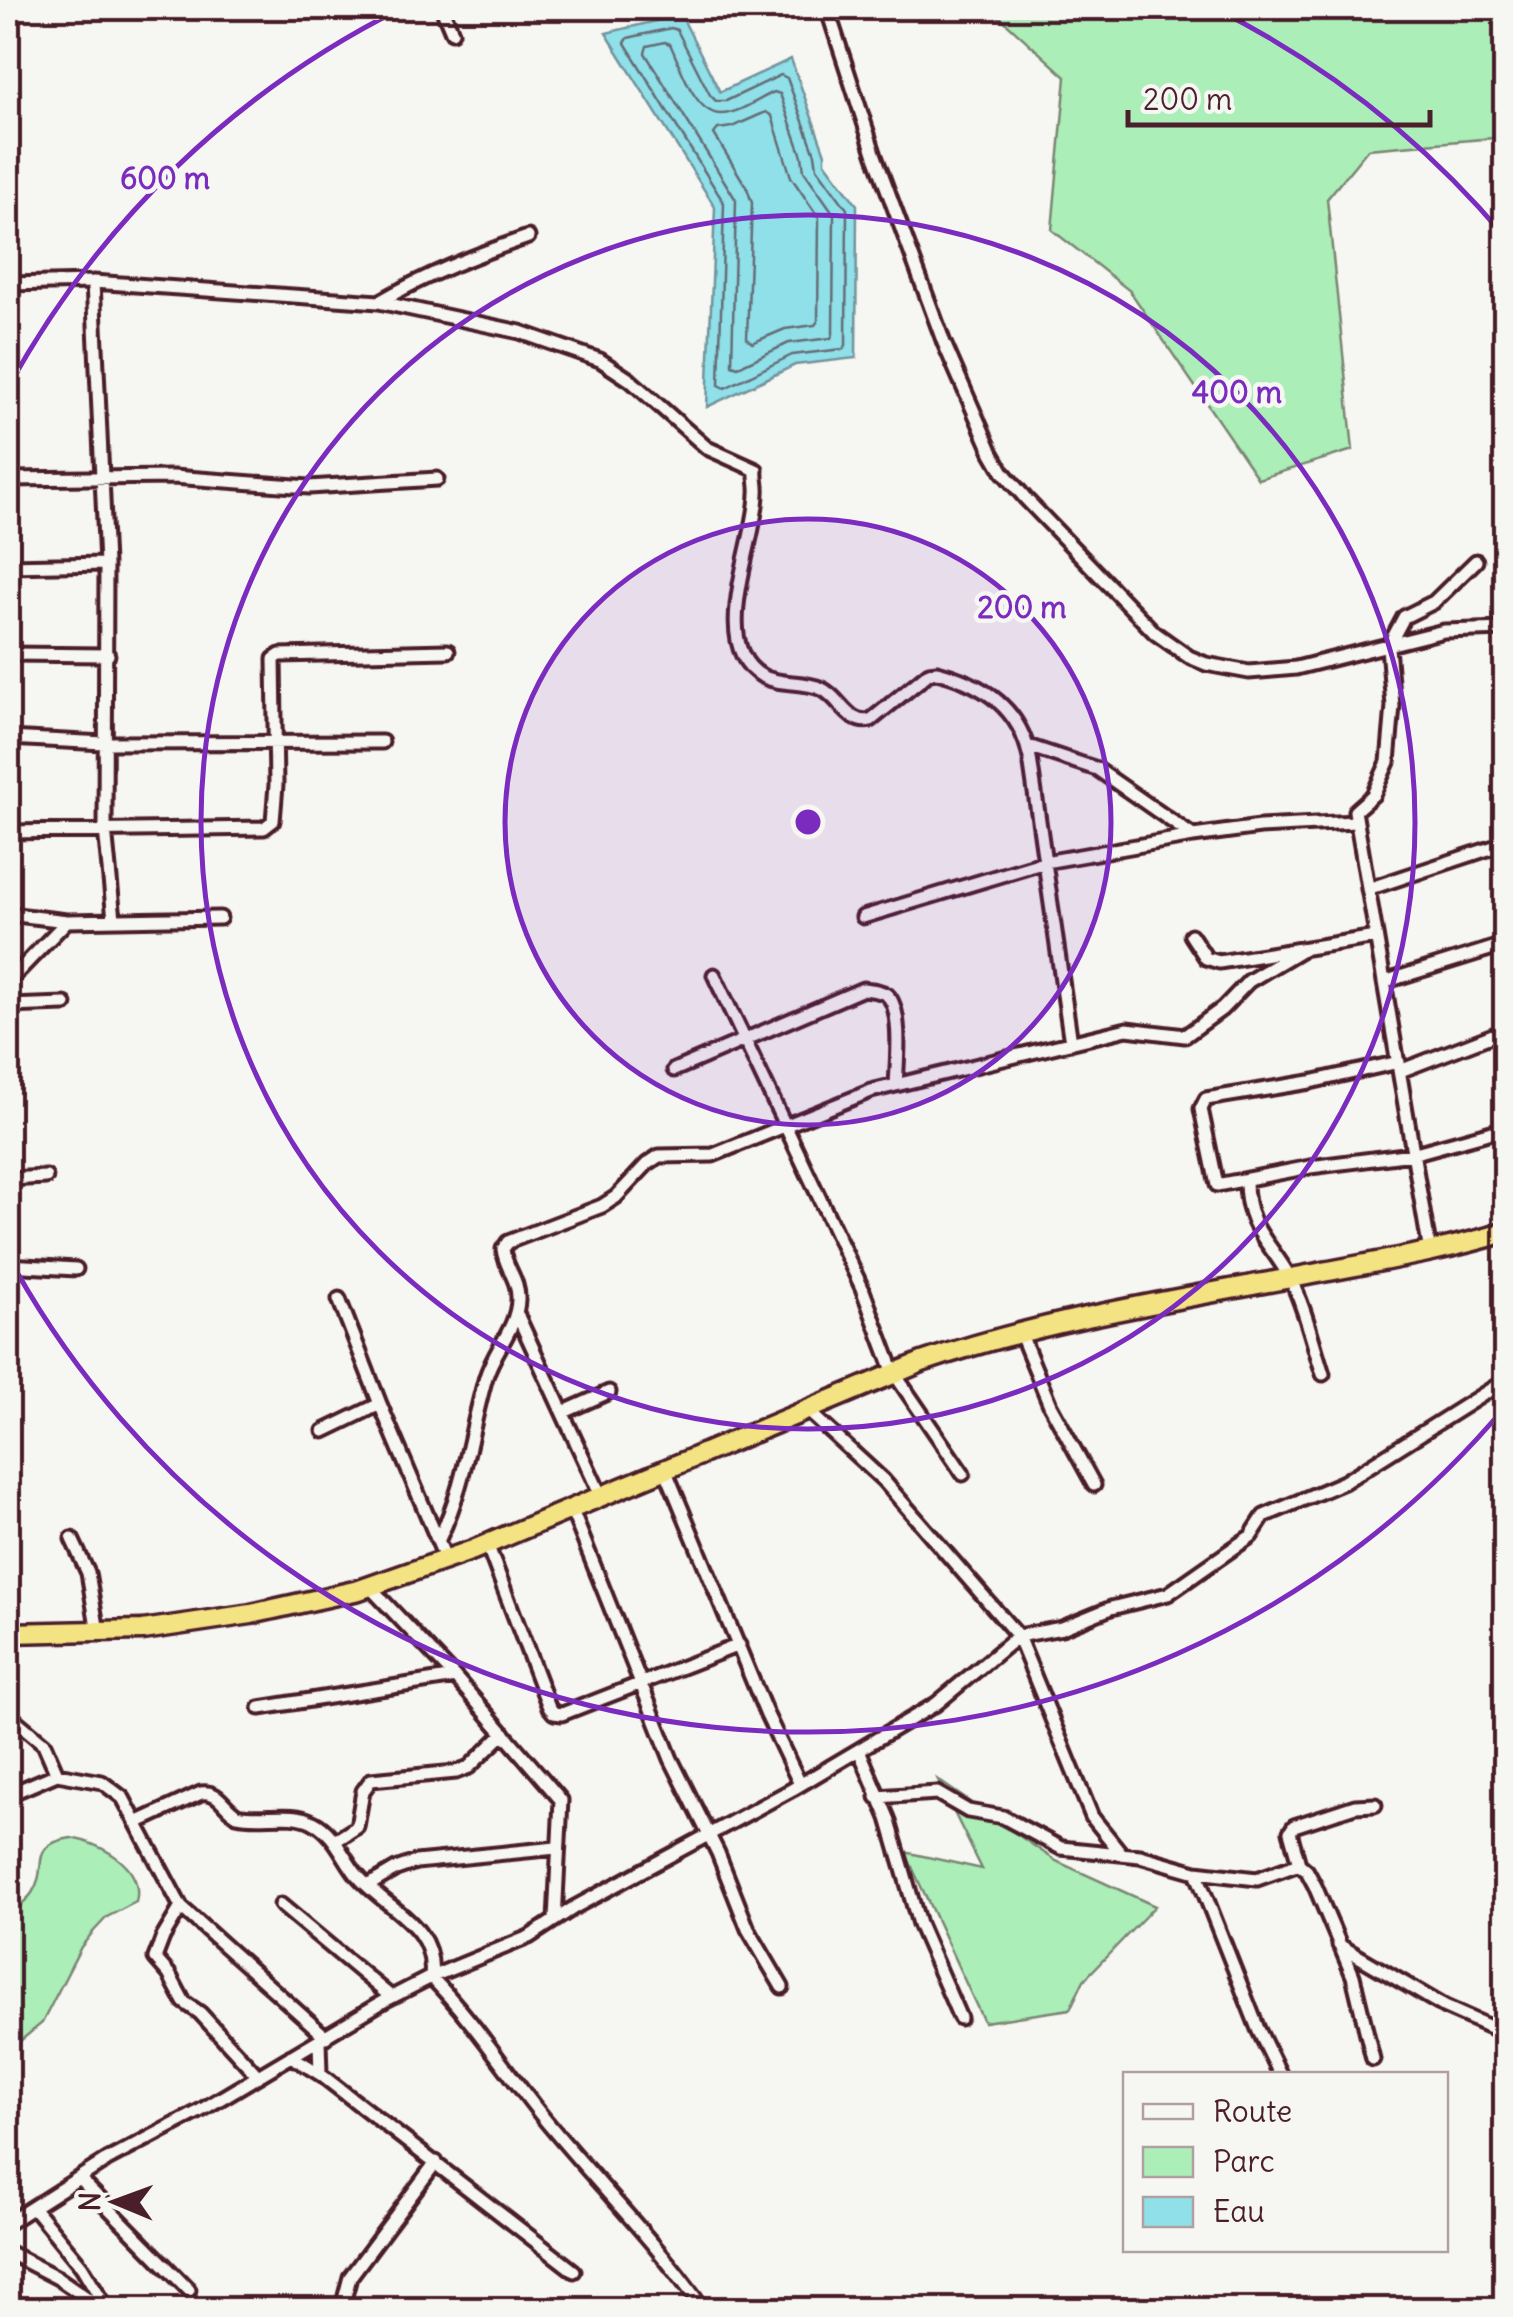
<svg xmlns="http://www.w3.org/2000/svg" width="1513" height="2317" font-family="Delius,sans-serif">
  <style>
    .green { fill: #abeeb8; stroke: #7a8672; stroke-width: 2.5 }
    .water { fill: #8fe0e8; stroke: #73939c; stroke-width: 2.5 }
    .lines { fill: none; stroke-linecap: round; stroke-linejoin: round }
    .shore { stroke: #666c77; stroke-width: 2.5 }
    .minor-casing { stroke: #4a1f2b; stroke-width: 19 }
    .highway-casing { stroke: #4a1f2b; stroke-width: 25 }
    .minor { stroke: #f6f6f2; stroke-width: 11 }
    .highway { stroke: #f4e382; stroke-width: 18 }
    .ring { fill: none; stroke: #7b2cbf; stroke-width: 5 }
    .centre { fill: #7b2cbf; stroke: #f6f6f2; stroke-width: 5 }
    .ring-label { font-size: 30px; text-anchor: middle; font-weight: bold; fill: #7b2cbf; stroke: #f6f6f2; stroke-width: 9; stroke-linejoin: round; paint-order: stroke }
  </style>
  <rect width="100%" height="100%" fill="#f6f6f2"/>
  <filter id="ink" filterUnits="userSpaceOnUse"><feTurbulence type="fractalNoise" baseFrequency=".01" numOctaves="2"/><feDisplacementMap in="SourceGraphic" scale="20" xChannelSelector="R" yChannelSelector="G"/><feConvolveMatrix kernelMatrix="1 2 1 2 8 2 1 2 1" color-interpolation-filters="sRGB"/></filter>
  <g filter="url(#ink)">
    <path class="green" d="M990 8H1505V137L1368 149 1327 199 1353 450 1258 479 1130 291 1052 230 1066 77Z
      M938 1780 1056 1861 1155 1906 1084 1980 1070 2009 984 2022 905 1852 982 1869Z
      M71 1838C100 1843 145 1866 136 1902L107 1917 93 1932 81 1947 42 2023 8 2051V1916C15 1909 27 1901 32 1893 50 1866 26 1845 71 1838Z"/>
    <path class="water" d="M681 15 720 92 791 59 825 154V162L857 205 856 358 795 365 707 407 715 207 606 33Z"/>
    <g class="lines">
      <path class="shore" d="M671 28 677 30 710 95 716 101H726L781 75 787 78 815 154 817 168 847 209 846 345 843 349 792 355 725 388 719 385 724 203 625 43 628 38Z
        M665 42 670 44C680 64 694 114 721 114 738 114 759 99 774 92L780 94 802 156 804 171 834 214 833 334 831 338 789 343 738 367 732 365 736 200 645 53 647 46Z
        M766 112 772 116 791 177 819 218 818 321 815 325 785 329 752 343 747 338 752 203 747 188 714 134 718 129 732 127Z"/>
      <defs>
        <path id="minor" d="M442 8 452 32
          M827 8 875 156 944 343 992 453 1003 472 1026 499 1155 633 1189 657 1206 664 1249 672 1296 668 1444 631 1506 629
          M93 282 106 564 105 829 114 919
          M8 284 93 282 379 302C427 274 476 255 528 237
          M379 302 520 332 600 360 630 380 707 448 756 470C755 478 758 486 757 493 757 541 707 645 762 676 780 686 803 680 822 689 840 697 848 726 871 720L929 673 937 672C985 684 1020 709 1030 758L1071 1043
          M8 479 173 477 309 487 437 479
          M8 566 106 564
          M8 654 108 655
          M8 738 104 743 382 742
          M1028 746 1097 769 1193 836 1260 827 1355 822
          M8 832 264 828 273 821 276 785 274 659 280 655 448 651
          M1368 889 1506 843
          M8 914 67 921
          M863 917 1045 862 1193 836
          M1191 935 1206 958 1219 962 1376 937
          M714 975 862 1288 894 1373 963 1474
          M8 982 67 921 220 918
          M1384 982 1506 944
          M8 1006 65 1004
          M1399 1062 1310 1082 1206 1099 1201 1109 1217 1185 1310 1167 1412 1154 1506 1128
          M674 1070 863 989C871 990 880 990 887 995 903 1009 897 1065 896 1085
          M1400 1071 1506 1030
          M8 1179 46 1177
          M1246 1181C1246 1229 1270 1241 1290 1278 1305 1307 1313 1344 1323 1374
          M1430 1252 1355 811 1373 795 1388 762 1393 706 1388 647 1404 617 1434 602 1476 561
          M8 1265 76 1269
          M339 1299 380 1404
          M517 1314 601 1496
          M1020 1332 1050 1405 1094 1485
          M807 1410 883 1480 1018 1636 1092 1817 1121 1853
          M564 1412 609 1392
          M324 1431 380 1404 446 1560
          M665 1469 766 1713 800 1784
          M571 1508 671 1759 718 1853 748 1929 782 1987
          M72 1539 88 1573 98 1632
          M439 1539C465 1486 470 1432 486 1377 494 1350 517 1328 518 1300 519 1279 505 1268 503 1249L508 1242 602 1206 616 1197 647 1164 659 1156 713 1155 871 1091 1127 1029 1185 1036 1222 1009 1249 981 1301 950
          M487 1544 549 1707 554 1713 562 1714 739 1645
          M370 1587 455 1677 561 1800 555 1920
          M260 1708 455 1677
          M8 1714 44 1744 57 1774 102 1782 123 1798 181 1907 326 2037
          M859 1750 888 1818 919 1924 960 2018
          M8 1795 57 1774
          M877 1797 937 1793 968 1811 1003 1817 1061 1848 1140 1856 1196 1872 1257 1879 1299 1864
          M136 1823 201 1793C220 1791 222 1806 237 1815 261 1821 291 1810 313 1822 335 1833 343 1858 357 1875 385 1909 437 1924 431 1977 474 2021 507 2073 546 2121 598 2184 657 2243 704 2310
          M335 1841 357 1827 363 1791 371 1780 456 1772 469 1767 504 1733
          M1196 1872 1258 2029 1280 2074
          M369 1885 396 1869 416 1862 556 1848
          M281 1905 391 1997
          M181 1907 163 1937 155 1958 169 1974 184 2002 200 2013 257 2075
          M1339 1945 1445 2007 1506 2034
          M319 2041 320 2074
          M291 2056 320 2074 574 2271
          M1373 2059 1353 1976 1315 1886 1307 1871 1299 1864 1290 1832 1294 1826 1355 1806 1375 1805
          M79 2178 189 2290
          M33 2207 82 2267 108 2310
          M8 2223 107 2160 198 2112 384 2001 431 1977 529 1937 575 1907 793 1789 936 1704 1018 1636 1062 1628 1111 1608 1168 1594 1251 1536 1264 1516 1344 1482 1506 1380
          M8 2252 58 2278 104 2310
          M346 2310 345 2296 350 2277 436 2162"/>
        <path id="highway" d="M8 1633 143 1630 251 1614 359 1590 473 1550 922 1362C1050 1318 1185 1298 1318 1273 1381 1261 1444 1251 1506 1232"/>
      </defs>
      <use href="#minor" class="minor-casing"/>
      <use href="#highway" class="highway-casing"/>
      <use href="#minor" class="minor"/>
      <use href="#highway" class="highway"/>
    </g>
  </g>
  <circle cx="808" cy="822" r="303" fill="#7b2cbf" fill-opacity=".12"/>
  <g class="ring">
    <circle cx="808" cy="822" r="303"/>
    <circle cx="808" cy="822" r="607"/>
    <path d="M1505 1407A910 910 0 0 1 8 1256M8 388A910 910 0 0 1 402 8M1214 8A910 910 0 0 1 1505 237"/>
  </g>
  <circle cx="808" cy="822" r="15" class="centre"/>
  <g class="ring-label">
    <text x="165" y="189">600 m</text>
    <text x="1237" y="403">400 m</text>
    <text x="1022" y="618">200 m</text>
  </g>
  <rect width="1513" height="2317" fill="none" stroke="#f6f6f2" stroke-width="40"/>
  <rect x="20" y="20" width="1473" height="2277" fill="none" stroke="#4a1f2b" stroke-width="4" filter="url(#ink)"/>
  <rect x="1123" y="2072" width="325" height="180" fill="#f6f6f2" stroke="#b1a0a2" stroke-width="2.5"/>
  <rect x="1143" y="2104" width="50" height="15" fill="#f6f6f2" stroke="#b1a0a2" stroke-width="2.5"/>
  <text x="1213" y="2122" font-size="30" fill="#4a1f2b">Route</text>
  <rect x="1143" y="2147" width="50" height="30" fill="#abeeb8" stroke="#b1a0a2" stroke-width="2.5"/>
  <text x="1213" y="2172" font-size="30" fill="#4a1f2b">Parc</text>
  <rect x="1143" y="2197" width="50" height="30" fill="#8fe0e8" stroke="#b1a0a2" stroke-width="2.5"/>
  <text x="1213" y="2222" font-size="30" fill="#4a1f2b">Eau</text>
  <g transform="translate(115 2202) rotate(271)" stroke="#f6f6f2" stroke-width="8" paint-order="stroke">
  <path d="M0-8L18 38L0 25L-18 38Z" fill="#4a1f2b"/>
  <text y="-15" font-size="28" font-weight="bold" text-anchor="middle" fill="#4a1f2b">N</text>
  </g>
  <path d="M1128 110v15h302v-15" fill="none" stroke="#4a1f2b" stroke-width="5"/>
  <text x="1143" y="110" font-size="30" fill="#4a1f2b" stroke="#f6f6f2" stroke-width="8" paint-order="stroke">200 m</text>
</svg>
